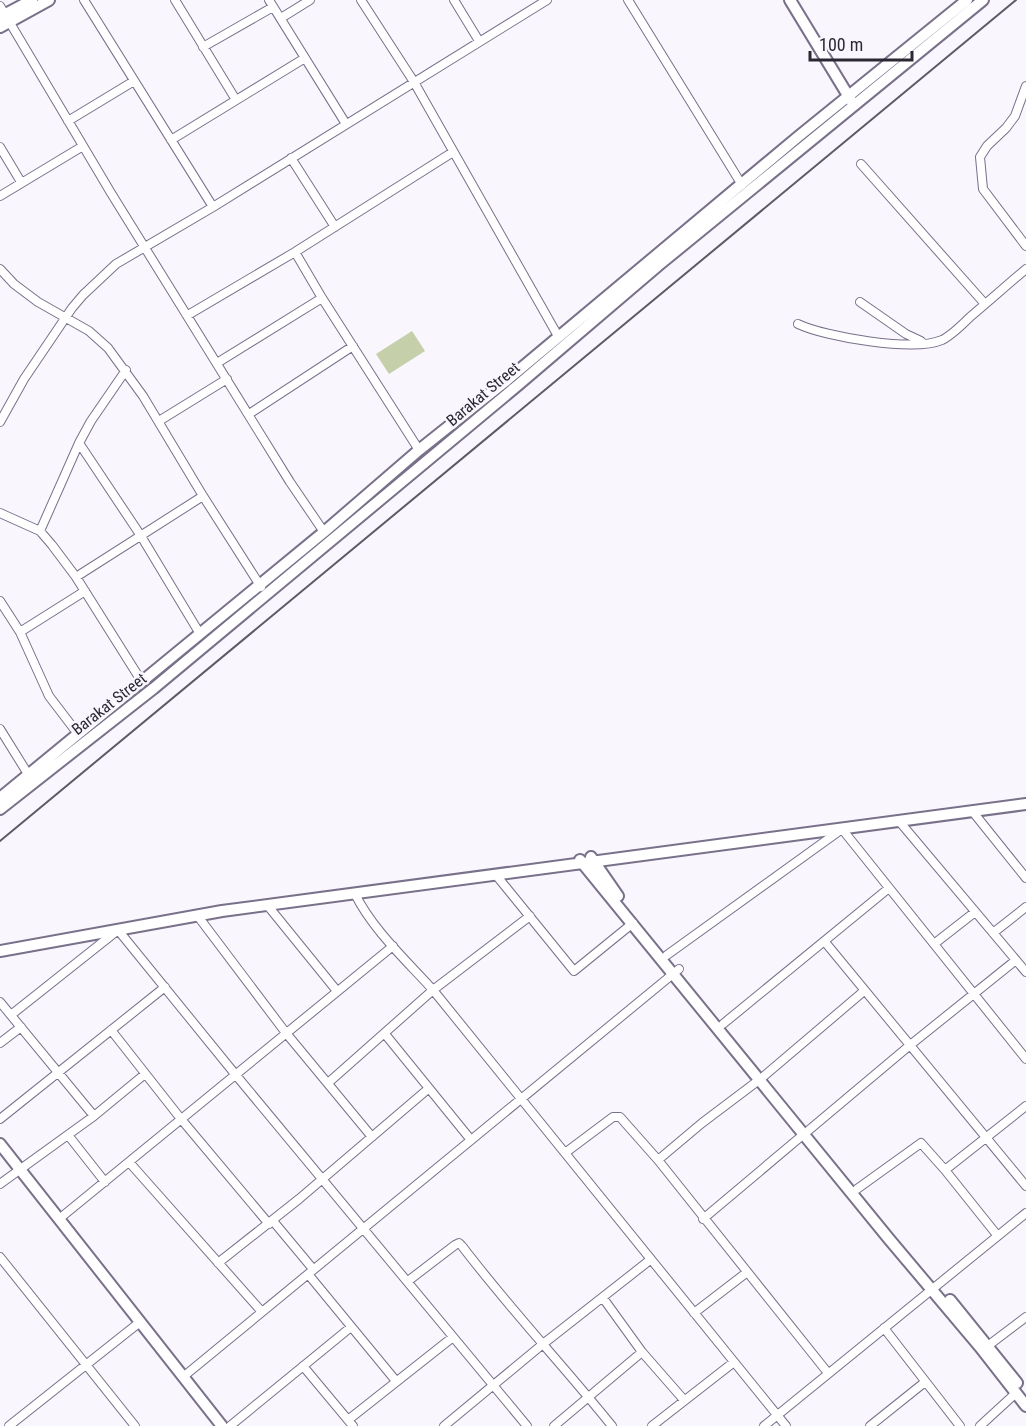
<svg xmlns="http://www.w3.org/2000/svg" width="1026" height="1426" font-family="'Roboto Condensed',sans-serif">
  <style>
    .green { fill: #c5cfa9 }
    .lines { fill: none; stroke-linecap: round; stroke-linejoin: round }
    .minor-casing { stroke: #79708a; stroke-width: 10 }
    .tertiary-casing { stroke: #79708a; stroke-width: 14 }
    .secondary-casing { stroke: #79708a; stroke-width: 14 }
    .minor { stroke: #fff; stroke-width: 8 }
    .tertiary { stroke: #fff; stroke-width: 10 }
    .secondary { stroke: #fff; stroke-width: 10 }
    .rail { stroke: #5d5a64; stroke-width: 2 }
    .labels { text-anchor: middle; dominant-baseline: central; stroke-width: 5; stroke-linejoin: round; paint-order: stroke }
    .street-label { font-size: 16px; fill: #2c2833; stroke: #f9f7fd }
  </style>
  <rect width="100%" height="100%" fill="#f9f7fd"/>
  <path class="green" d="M412 331 425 351 389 374 376 354Z"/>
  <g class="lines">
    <defs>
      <path id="minor" d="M84 0 213 207
        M175 0 236 100
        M269 0 346 124
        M361 0 414 82 558 336
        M454 0 479 41
        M628 0 742 185
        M0 6 111 193 290 482 324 532
        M281 18 310 0
        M203 47 273 7
        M1026 86 1015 116 1006 128 987 146 980 157 983 189 1026 246
        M68 121 134 81
        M171 140 305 58
        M0 147 21 182
        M291 158 335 227
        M861 164 985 304
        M0 196 83 146
        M295 252 322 298 419 450
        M0 269 14 284 38 302 89 331 108 348 143 396 203 496 261 587
        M860 302 906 334 921 341
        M188 315 295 252 453 152
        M798 324C825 337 914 352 942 340 952 335 962 325 970 317 989 301 1007 285 1026 269
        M217 363 322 298
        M249 414 353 346
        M159 421 227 379
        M0 422 24 379 72 308 83 295 116 264 213 207 547 0
        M79 443 141 536 200 634
        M0 513 40 531 52 545 76 577 142 682
        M40 531 79 443 91 421 126 370
        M76 577 203 496
        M0 601 20 632 49 696 78 734
        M20 632 85 591
        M0 729 28 774
        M973 812 1026 878
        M899 821 1026 972
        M496 875 574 971 633 923
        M355 894C373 930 406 960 433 990L786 1426
        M268 906 337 991
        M197 915 286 1033 372 1137
        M993 933 1026 907
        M825 942 1026 1186
        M934 944 975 912
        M667 955 842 829 1026 1059
        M0 1002 94 1116
        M11 1015 118 930 235 1074 527 1426
        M723 1024 889 888
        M111 1030 181 1119 269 1224
        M385 1034 471 1140
        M0 1043 21 1027
        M764 1076 864 991
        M328 1083 433 990 530 916
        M0 1119 165 987
        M809 1130 909 1046 1016 960
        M68 1135 105 1182
        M565 1153 613 1117H620L658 1160 828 1373
        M658 1160 702 1123 759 1080
        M129 1162 262 1312
        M945 1170 1026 1106
        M0 1184 94 1116 145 1074
        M857 1189 921 1143 945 1170 997 1235
        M59 1219 393 946
        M703 1219 804 1134
        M273 1221 313 1269
        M0 1257 135 1426
        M218 1263 299 1199 428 1089
        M308 1274 396 1381
        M408 1281 455 1245 459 1243 462 1246C509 1308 563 1365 612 1426
        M603 1298 642 1352 684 1400
        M694 1313 746 1273
        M884 1328 960 1426
        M989 1345 1026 1317
        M303 1366 353 1426
        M183 1377 679 969
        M348 1420 453 1337
        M9 1426 140 1322
        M230 1426 351 1327
        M444 1426 543 1344 650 1260
        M554 1426 642 1352
        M652 1426 734 1362
        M764 1426 1026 1213
        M870 1426 925 1382
        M980 1426 1016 1393"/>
      <path id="tertiary" d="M790 0 852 102
        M0 17 32 0
        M0 27 49 0
        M591 857 618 896
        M580 860 889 1239 980 1347 1026 1406
        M0 951 222 911 1026 804
        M0 1144 222 1426
        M950 1300 1017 1383"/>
      <path id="secondary" d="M0 798 324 532 419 450 507 380 799 136 967 0
        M0 809 154 688 518 385 660 264 983 0"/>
    </defs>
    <use href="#minor" class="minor-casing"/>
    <use href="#tertiary" class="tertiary-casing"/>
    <use href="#secondary" class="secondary-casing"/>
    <use href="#minor" class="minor"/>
    <use href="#tertiary" class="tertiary"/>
    <use href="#secondary" class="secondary"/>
    <path class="rail" d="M0 841 1016 0"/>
  </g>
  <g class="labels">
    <g class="street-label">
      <text transform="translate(483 394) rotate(-40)">Barakat Street</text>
      <text transform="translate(109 704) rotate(-38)">Barakat Street</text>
    </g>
  </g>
  <path d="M810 51v9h102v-9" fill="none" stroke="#2c2833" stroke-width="3"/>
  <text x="819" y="51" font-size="18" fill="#2c2833" stroke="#f9f7fd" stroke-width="4.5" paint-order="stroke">100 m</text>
</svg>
